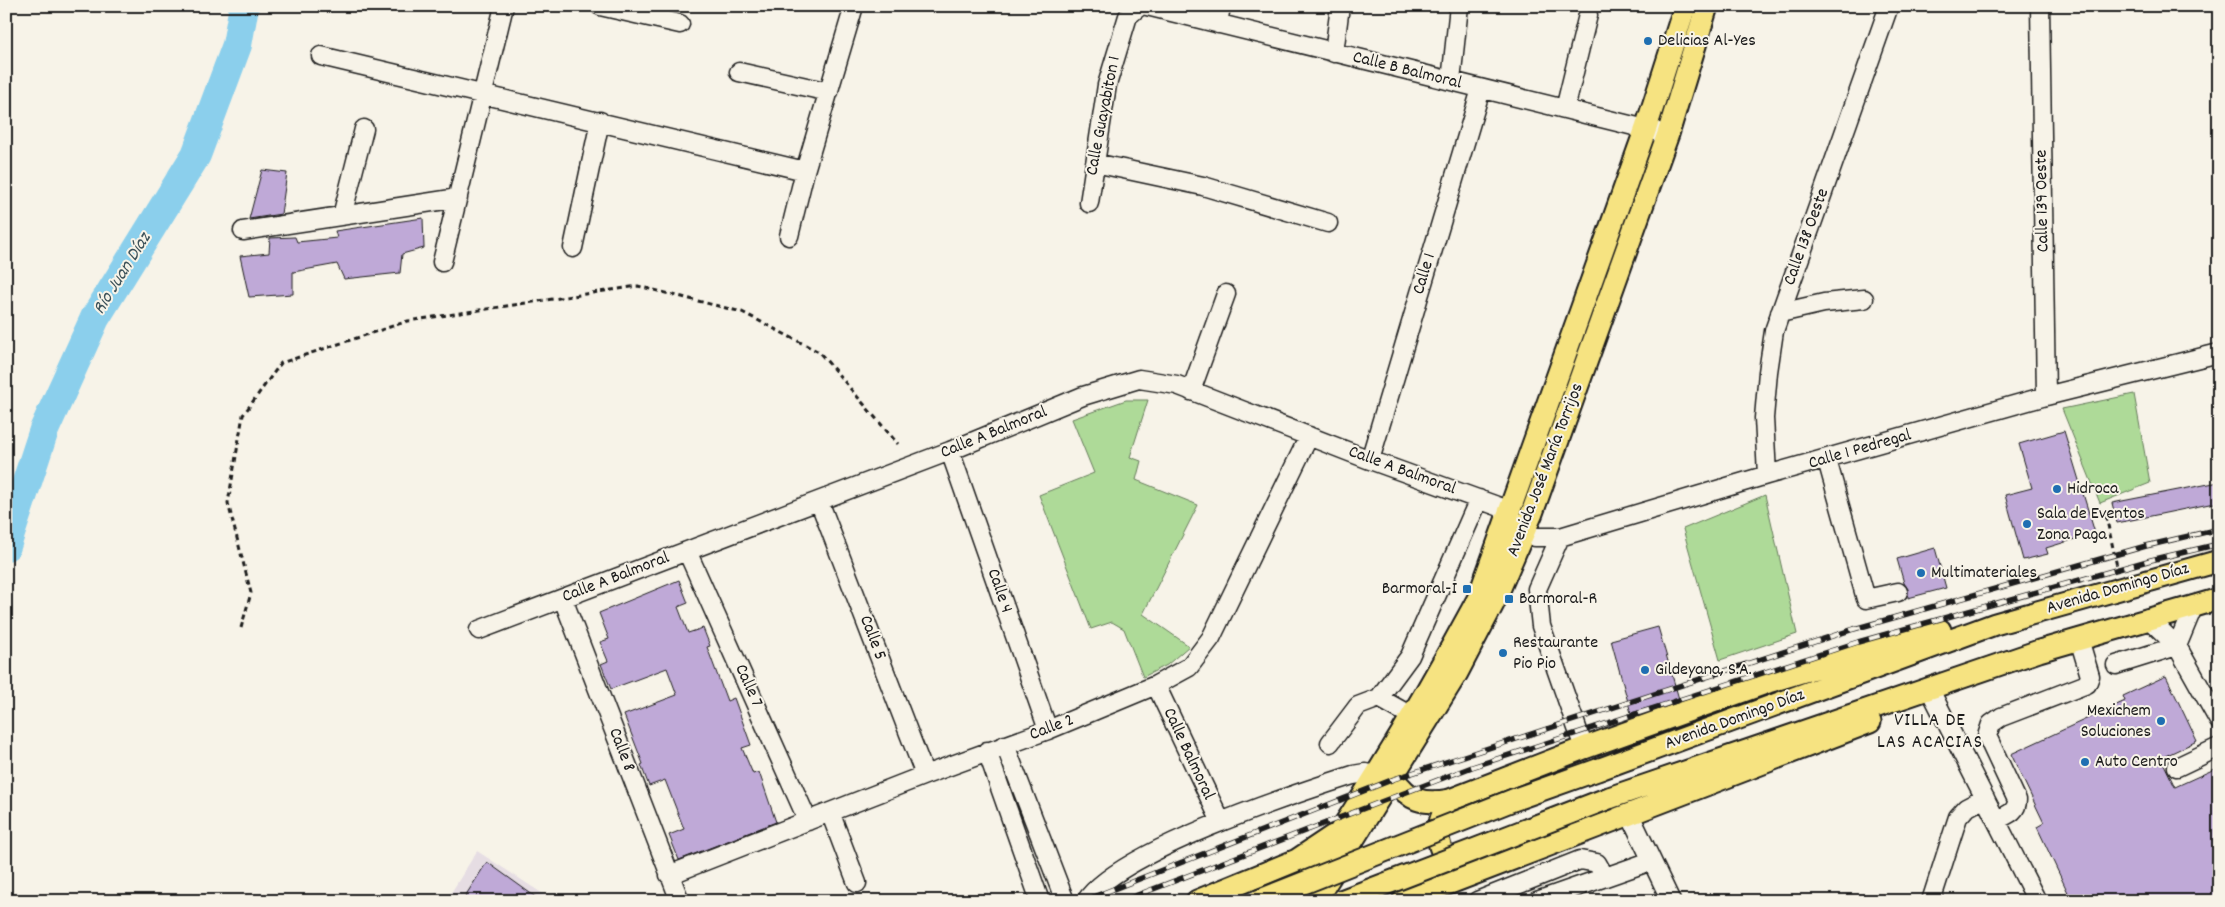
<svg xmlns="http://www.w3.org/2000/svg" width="2225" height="907" font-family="Dekko,sans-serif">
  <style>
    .built { fill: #e6dde3 }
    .green { fill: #aeda98; stroke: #657b5a }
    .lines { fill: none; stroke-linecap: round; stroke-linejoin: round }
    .river { stroke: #8bcfec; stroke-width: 30 }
    .building { fill: #bfa9d7; stroke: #1c1c1c }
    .minor-casing { stroke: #1c1c1c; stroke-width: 21 }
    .major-casing { stroke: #1c1c1c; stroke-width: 25 }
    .path { stroke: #1c1c1c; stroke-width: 3; stroke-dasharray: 5 4; stroke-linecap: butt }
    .minor { stroke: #f7f3e8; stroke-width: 18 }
    .major { stroke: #f6e381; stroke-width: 21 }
    .rail-casing { stroke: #1c1c1c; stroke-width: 5.5 }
    .rail { stroke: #f7f3e8; stroke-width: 4; stroke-dasharray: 11; stroke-linecap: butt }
    .major-bridge-casing { stroke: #1c1c1c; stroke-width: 25; stroke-linecap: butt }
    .major-bridge { stroke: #f6e381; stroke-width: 21 }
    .poi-dot { fill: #1f6fb2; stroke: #f7f3e8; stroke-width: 2 }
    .labels { text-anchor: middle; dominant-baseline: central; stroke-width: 4; stroke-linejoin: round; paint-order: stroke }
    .poi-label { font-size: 18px; fill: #1c1c1c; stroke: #f7f3e8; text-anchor: start }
    .street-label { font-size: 18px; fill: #1c1c1c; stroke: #f7f3e8 }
    .water-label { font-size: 19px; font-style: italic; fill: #3d525a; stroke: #f7f3e8 }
    .neighbourhood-label { font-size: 19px; letter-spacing: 1px; fill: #1c1c1c; stroke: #f7f3e8 }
  </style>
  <rect width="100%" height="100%" fill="#f7f3e8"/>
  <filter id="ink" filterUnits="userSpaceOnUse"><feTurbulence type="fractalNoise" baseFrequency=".02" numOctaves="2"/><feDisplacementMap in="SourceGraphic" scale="10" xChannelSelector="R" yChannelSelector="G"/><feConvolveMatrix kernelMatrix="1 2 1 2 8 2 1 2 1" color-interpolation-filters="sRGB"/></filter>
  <g filter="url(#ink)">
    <path class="built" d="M477 851 554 901H446Z"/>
    <path class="green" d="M2134 394 2150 483 2100 503 2062 409Z
      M1126 400H1148L1130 457 1141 461 1136 480 1198 505 1143 614 1189 646 1167 665 1143 677 1124 629 1112 622 1091 629 1039 495 1094 473 1072 419Z
      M1765 495 1797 634 1720 660 1683 529Z"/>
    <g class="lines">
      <path class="river" d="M6 546 44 430 95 318 196 155 237 45 244 6"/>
    </g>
    <path class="building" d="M262 170 287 173 281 214 249 219Z
      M423 218 424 248 402 254 400 273 344 279 337 264 293 272V294L249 297 240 256 269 253 270 238 295 237 297 242 337 238 335 231Z
      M2064 431 2095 533 2046 548 2048 554 2023 560 2005 495 2032 488 2019 444Z
      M2219 482V502L2117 523 2112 503Z
      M1935 548 1946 588 1908 598V589L1904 583 1897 559Z
      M679 580 688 603 678 607 688 633 703 628 710 646 707 647 727 701 734 698 751 745 742 748 753 774 759 772 776 822 679 860 669 835 684 829 665 780 649 786 641 765 643 764 624 715 677 695 667 668 611 689 601 664 608 661 600 642 609 639 599 613Z
      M1658 627 1679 699 1631 713 1611 640Z
      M2166 676 2197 741 2161 758 2175 787 2219 767V901H2072L2037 827 2044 823 2011 754 2125 701 2123 696Z
      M487 862 541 901H462Z"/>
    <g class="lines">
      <defs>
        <path id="minor" d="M600 6 680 24
          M1147 6 1658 132
          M2040 6 2046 396
          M1218 24 1221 6
          M1334 53 1340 6
          M321 56 805 171
          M739 72 829 92
          M1451 81 1459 6
          M1565 109 1588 15
          M1095 163 1203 186 1328 223
          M1089 203 1107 85 1128 16 1140 6
          M342 216 364 129
          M243 231 458 198
          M789 236 805 171 854 6
          M573 248 600 121
          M442 262 504 6
          M1780 313 1824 303 1864 299
          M1191 391 1226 294
          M950 451 1048 730
          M1370 460 1481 89
          M1827 460 1866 599 1898 592
          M1767 475 1764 418 1768 372 1774 331 1889 6
          M819 501 925 775
          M1560 537 1537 589 1541 626 1584 748
          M687 551 808 821
          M563 599 680 901
          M2148 618 2177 646 2219 721
          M479 630 950 451 1083 396 1139 379 1177 385 1370 460 1500 507 1525 531 1535 537H1560L1767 475 2046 396 2219 353
          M2116 665 2177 646 2194 605
          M1156 685 1221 822
          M1929 688 2037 901
          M1379 698 1422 722
          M1330 743 1358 706 1379 698 1410 656 1479 499
          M1005 745 1065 901
          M987 751 1040 901
          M2177 767 2219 747
          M830 812 857 883
          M1630 815 1671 901
          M1996 820C2006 815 2017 813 2017 800L1987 736 1991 724 2001 717 2087 684 2090 676 2079 639
          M669 875 925 775 1048 730 1156 685 1189 667 1211 638 1309 436
          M1086 901C1117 852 1294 794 1353 775L1365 773 1377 775
          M1477 901 1580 860 1597 863 1605 877
          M1537 901 1651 861
          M1931 901 1958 817 1966 808 1985 798"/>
        <path id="major" d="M1600 769 1995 624 2219 561
          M1393 778C1410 801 1422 805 1450 800L1584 748 1768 682 1940 630
          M1609 798 2039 651 2219 599
          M1443 814C1433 837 1439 858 1461 870
          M1197 901 1297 860 1333 836
          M1293 901C1361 804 1422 703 1478 599L1646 128 1685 6
          M1315 901 1457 673 1493 604 1532 513 1668 134 1707 6
          M1403 901 1870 722"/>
      </defs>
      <use href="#minor" class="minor-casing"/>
      <use href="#major" class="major-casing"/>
      <path class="path" d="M2115 514 2106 516 2118 571
        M241 628 251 593 228 503 243 415 281 363 408 321 638 286 742 312 819 352 898 444"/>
      <use href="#minor" class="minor"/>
      <use href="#major" class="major"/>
      <defs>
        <path id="rail" d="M1083 901 1394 779 1467 755 1854 629 2146 546 2219 529
          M1122 901 1472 767 1858 642 2151 560 2219 544"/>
      </defs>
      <use href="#rail" class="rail-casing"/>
      <use href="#rail" class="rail"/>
      <defs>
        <path id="major-bridge" d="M1258 901 1513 800 1600 769
          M1341 901 1609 798"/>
      </defs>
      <use href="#major-bridge" class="major-bridge-casing"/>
      <use href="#major-bridge" class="major-bridge"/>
    </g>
  </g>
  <g class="poi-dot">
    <circle cx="1648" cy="41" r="5"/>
    <circle cx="2057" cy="489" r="5"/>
    <circle cx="2027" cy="524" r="5"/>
    <circle cx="1921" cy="573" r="5"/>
    <rect x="1462" y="584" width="10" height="10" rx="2.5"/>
    <rect x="1504" y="594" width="10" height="10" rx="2.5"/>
    <circle cx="1503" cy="653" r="5"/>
    <circle cx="1645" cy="670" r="5"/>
    <circle cx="2161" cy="721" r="5"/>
    <circle cx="2085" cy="762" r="5"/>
  </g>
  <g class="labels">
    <g class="poi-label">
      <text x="1658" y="41">Delicias Al-Yes</text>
      <text x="2067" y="489">Hidroca</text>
      <text x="2037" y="514">Sala de Eventos<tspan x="2037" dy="21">Zona Paga</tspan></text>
      <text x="1931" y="573">Multimateriales</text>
      <text x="1457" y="589" text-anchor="end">Barmoral-I</text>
      <text x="1519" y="599">Barmoral-R</text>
      <text x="1513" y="643">Restaurante<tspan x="1513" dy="21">Pio Pio</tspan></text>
      <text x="1655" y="670">Gildeyana, S.A.</text>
      <text x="2151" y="711" text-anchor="end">Mexichem<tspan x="2151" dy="21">Soluciones</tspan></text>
      <text x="2095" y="762">Auto Centro</text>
    </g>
    <g class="street-label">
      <text transform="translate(1407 71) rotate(14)">Calle B Balmoral</text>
      <text transform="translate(1104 116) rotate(-79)">Calle Guayabiton 1</text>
      <text transform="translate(2043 201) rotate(-91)">Calle 139 Oeste</text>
      <text transform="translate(1807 237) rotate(-70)">Calle 138 Oeste</text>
      <text transform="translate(1425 274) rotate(-73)">Calle 1</text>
      <text transform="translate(994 433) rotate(-22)">Calle A Balmoral</text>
      <text transform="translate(1860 450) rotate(-16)">Calle 1 Pedregal</text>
      <text transform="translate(1546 470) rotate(-69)">Avenida José María Torrijos</text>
      <text transform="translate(1402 471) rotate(20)">Calle A Balmoral</text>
      <text transform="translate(616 578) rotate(-21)">Calle A Balmoral</text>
      <text transform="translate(2118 589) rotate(-16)">Avenida Domingo Díaz</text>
      <text transform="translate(999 591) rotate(71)">Calle 4</text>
      <text transform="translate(872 638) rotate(69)">Calle 5</text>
      <text transform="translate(748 686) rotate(66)">Calle 7</text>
      <text transform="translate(1735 720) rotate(-20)">Avenida Domingo Díaz</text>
      <text transform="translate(1052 728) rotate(-21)">Calle 2</text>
      <text transform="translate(621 750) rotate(69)">Calle 8</text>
      <text transform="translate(1188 754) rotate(65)">Calle Balmoral</text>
    </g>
    <g class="water-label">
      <text transform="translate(123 274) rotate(-58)">Río Juan Díaz</text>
    </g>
    <g class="neighbourhood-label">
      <text x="1930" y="721">VILLA DE<tspan x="1930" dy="22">LAS ACACIAS</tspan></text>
    </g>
  </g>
  <rect width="2225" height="907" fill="none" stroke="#f7f3e8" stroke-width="25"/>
  <rect x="12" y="12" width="2200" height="882" fill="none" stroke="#1c1c1c" stroke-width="2" filter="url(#ink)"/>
</svg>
